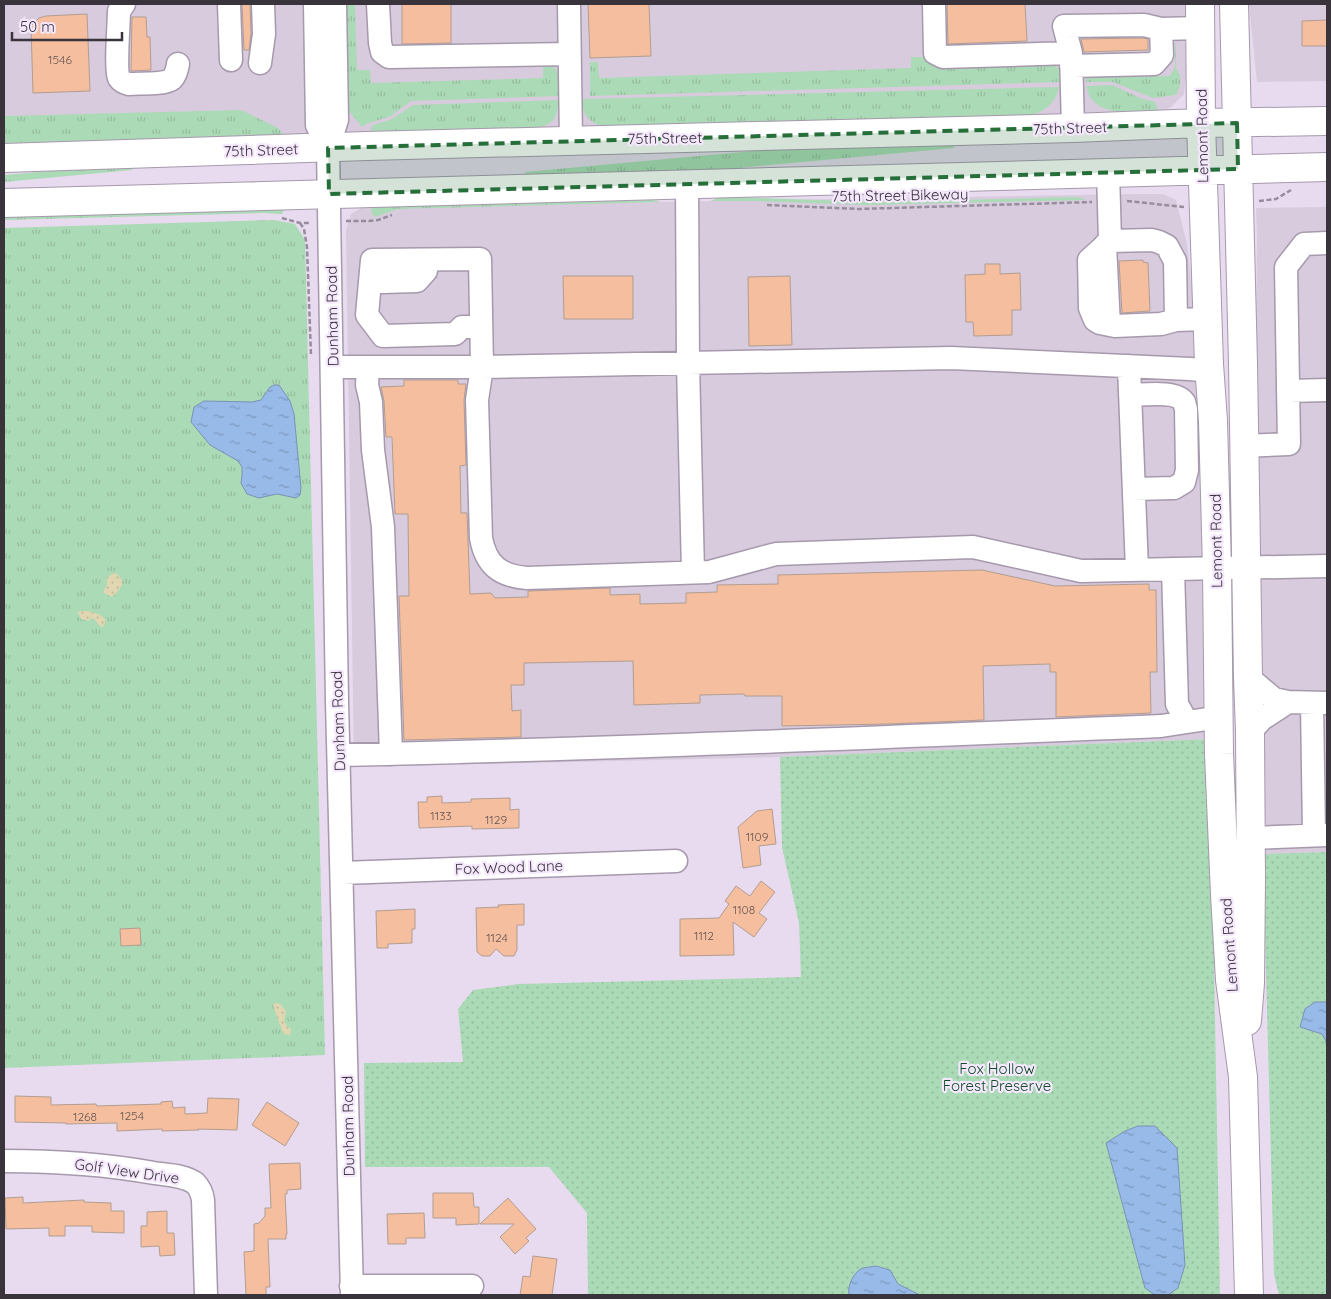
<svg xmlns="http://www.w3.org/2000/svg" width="1331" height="1299" font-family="Quicksand,sans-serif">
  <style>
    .commercial { fill: #d8cbdd }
    .grass { fill: url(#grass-tufts) }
    .sand { fill: url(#sand-dots) }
    .park { fill: url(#park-dots) }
    .water { fill: url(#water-ripples); stroke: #7b92b5 }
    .building { fill: #f5be9e; stroke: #b29d90 }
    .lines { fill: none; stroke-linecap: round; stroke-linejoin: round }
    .minor-casing { stroke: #a699ad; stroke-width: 25 }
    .major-casing { stroke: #a699ad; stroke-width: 30 }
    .path { stroke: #968d9c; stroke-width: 2.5; stroke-dasharray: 5 2.5; stroke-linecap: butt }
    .minor { stroke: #fff; stroke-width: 22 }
    .major { stroke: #fff; stroke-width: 28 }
    .marked { fill: #266e3a; fill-opacity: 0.2; stroke: #266e3a; stroke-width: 4; stroke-dasharray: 10 6; stroke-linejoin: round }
    .labels { text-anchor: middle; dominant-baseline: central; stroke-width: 4.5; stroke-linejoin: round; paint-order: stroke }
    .number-label { font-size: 12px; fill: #685654 }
    .street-label { font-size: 15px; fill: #39343c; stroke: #f5e8fd }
    .park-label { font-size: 15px; fill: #0f4b27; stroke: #f5e8fd }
  </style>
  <defs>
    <pattern id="grass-tufts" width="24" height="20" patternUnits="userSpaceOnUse" patternTransform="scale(1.25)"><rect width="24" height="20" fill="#abdab6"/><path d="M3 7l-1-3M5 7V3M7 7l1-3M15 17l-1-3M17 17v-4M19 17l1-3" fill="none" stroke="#94bc9d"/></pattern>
    <pattern id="sand-dots" width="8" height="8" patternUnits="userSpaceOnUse" patternTransform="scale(1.25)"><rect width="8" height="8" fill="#e0d7b2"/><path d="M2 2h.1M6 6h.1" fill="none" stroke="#c1b99a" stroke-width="1.8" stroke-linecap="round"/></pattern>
    <pattern id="park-dots" width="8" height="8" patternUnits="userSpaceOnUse" patternTransform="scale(1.25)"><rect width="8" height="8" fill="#abdab6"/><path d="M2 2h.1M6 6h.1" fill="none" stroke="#94bc9d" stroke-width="1.8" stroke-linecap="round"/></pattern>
    <pattern id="water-ripples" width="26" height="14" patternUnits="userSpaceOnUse" patternTransform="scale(1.25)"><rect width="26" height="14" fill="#97bae9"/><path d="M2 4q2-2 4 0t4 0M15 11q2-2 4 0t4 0" fill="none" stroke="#7c98be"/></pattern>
  </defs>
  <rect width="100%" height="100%" fill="#e8dbef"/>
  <path class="commercial" d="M4 4H1185L1186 74 1184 94 1171 107 1162 111 4 145Z
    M1249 4H1327V81L1257 82Z
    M1142 194H1163L1176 200 1187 244 1203 391 1210 739 780 757 354 767 346 231 351 214 363 207Z
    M1327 207V852L1263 854 1255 426 1257 239 1256 208Z"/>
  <path class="grass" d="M342 4H355L357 70H370L371 83 543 78V67C562 61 559 84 559 96L411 101 391 116 366 124 362 127 348 110Z
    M1175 43H1176V68L1180 75V86L1176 95 1153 98 1113 82H1086L1087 77 1090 75H1105L1107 77 1170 76 1175 67Z
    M911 57H925L930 64 936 66 1053 64 1059 69 1060 82 590 96V62H598L599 78 911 68Z
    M1112 85 1140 98 1155 102 1158 111C1138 112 1103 117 1090 97 1088 94 1087 89 1086 86Z
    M1059 87C1056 102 1047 110 1032 115L604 127C588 121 583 116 581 99Z
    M559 100C557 121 552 125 532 129L379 133 370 130 373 125 392 119 413 105Z
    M241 110 278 128 284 135 4 143V116Z
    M954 145V148L716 170 525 175V172L764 150Z
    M131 167 132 170 4 182V175L71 169Z
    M736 197 874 202 1078 197 1086 200 865 205 756 201H710L718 198Z
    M652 200 661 202 398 209 375 217 372 214 371 207Z
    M284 209 282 214H280L264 213 4 220V217Z
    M274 220 295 224 305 240 325 1055 4 1068V228Z"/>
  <path class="sand" d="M113 573 117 574 123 581C122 588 116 593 112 597L104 593V590L107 585V578Z
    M80 611C90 611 98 612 105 619V623L103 627 100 626 94 619 91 618 89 621 81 619 78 612Z
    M275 1003 280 1004 286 1011 284 1021 286 1025 291 1029 290 1035 284 1034C280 1025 276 1015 273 1005Z"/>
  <path class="park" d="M1210 739 1220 1295H588L587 1213 549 1167H365L364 1063 463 1062 458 1009 473 990 519 984 801 977 799 923 782 847 780 757Z
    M1327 852V1295H1279L1274 1274 1263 854Z"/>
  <path class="water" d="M274 385H279L290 401 294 414 301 488 300 495 296 498 277 494 259 498 247 494 241 483 242 476V467L238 461 210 445 191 422 194 407 204 401 252 402 261 400 270 387Z
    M1315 1002H1327V1053L1326 1041 1322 1034 1300 1027 1305 1009Z
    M1138 1126H1155L1177 1148 1185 1265 1178 1288 1168 1295H1155L1145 1288 1106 1143 1125 1131Z
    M876 1266 890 1270 898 1284 920 1295H849C847 1286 854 1271 863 1268 867 1267 872 1267 876 1266Z"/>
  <path class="building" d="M242 4H250L251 33 249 50H244Z
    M402 4H451V43L402 44Z
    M588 4H649L651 56 590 58Z
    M947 4H1025L1027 41 948 44Z
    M87 14 90 91 33 93 31 26 39 18 46 16Z
    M132 17H146L147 37H150L151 70 131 71Z
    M1327 20V46H1302V21Z
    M1143 38 1148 39V50L1084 52 1081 39Z
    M1143 260V262L1148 263 1150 311 1122 313 1119 261Z
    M985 264H1000V274L1020 273 1021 310H1012V335L974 336 973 322H966L965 275 985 274Z
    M563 276H633V319H564Z
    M790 276 792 345 749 346 748 277Z
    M404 380H458V384H466L464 400 466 465 460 466 461 513H467L470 594 491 593 495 598 528 597V591L610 588V595L640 594V604L686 603V593L717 592V585L778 584V575L982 570 1055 586 1149 584V590H1156L1157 672H1150L1151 713 1056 717V672H1050V664L983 666 984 720 888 724 782 726V696H745L744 694 700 695V703L634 705 633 661 524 663V685H511L512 711 521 710V737L404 740 399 596H409L408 514H395L392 437H386L384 401 381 387 404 386Z
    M442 796V803L471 802V799L510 798V810L519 809V828L472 829V826L419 828 418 802H427V797Z
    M772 809 776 844 759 846 761 865 743 868 738 827 757 811Z
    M761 881 775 892 759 913 767 919 754 937 733 922 734 955 680 956V919L719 918 729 904 725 901 736 886 750 896Z
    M524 904V925H517V950L514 956H504L496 949 490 956H482L477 952 476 908 499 907 498 905Z
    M415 909V929H412V943L388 944V948H377L376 911Z
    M140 928 141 945 121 946 120 929Z
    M15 1096 51 1097V1105L96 1104 97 1106 161 1104V1102L172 1101 173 1108 185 1107V1114L207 1113 208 1098 239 1099 237 1130 198 1129 199 1130 162 1131V1129L117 1131V1123L66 1124V1123L15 1122Z
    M267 1102 299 1123 285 1146 252 1125Z
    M300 1163 301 1189 287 1190V1194H285L287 1234H286V1239H268L270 1287H266V1295H246L244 1252 254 1251V1224L259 1223 265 1216V1208H271L269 1164Z
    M433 1193H473L474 1207H479V1224L456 1225V1218H433Z
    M23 1197V1203L84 1200V1202L111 1203V1211H124V1233L92 1232V1226H65V1236H49V1228L6 1229 5 1198Z
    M508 1198 536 1229 526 1238 529 1241 515 1254 500 1237 514 1224H480Z
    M167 1211V1233H174L175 1255 160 1256 159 1246 141 1247V1226H147V1212Z
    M424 1213 425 1238H406V1244H388L387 1214Z
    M533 1256 557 1259 552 1295H520L523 1276 530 1277Z"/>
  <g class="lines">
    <defs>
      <path id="minor" d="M124 4 119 11C119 22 115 70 119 78 121 81 125 83 129 84 140 83 164 85 172 79 176 75 177 70 178 64
        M229 4 231 60
        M315 4 317 125 328 148
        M335 4 337 120 328 148 337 702 352 1295
        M378 4 380 43 382 52 389 57 569 54
        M569 4 571 141
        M934 4 935 53 943 57 1071 53 1064 26 1144 25 1161 29 1200 28
        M1071 53 1073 128
        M260 63 264 34 263 4
        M1071 66 1154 64 1162 55 1161 29
        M1108 172 1110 241 1152 240 1159 242 1167 246 1175 261 1176 320 1207 319
        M687 184 688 363 693 572
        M1110 241 1089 260 1090 308 1095 320 1100 323 1115 326 1161 324 1176 320
        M1105 245 1109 325
        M383 282 417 281 426 271
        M481 327H462L455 334 383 336 367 315 372 260 480 259 482 367 477 400 481 538C486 565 500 576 527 578L709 572 776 554 973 547 1081 571 1327 566
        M1129 366 1137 570
        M333 367H482L951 358 1190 369 1210 371
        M368 367 367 385 371 402 373 450 383 527 391 754
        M1288 391 1327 390
        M1130 395C1143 395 1176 390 1184 402 1185 404 1185 407 1186 409L1187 470 1184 482 1174 488 1134 489
        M1243 446 1289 444 1286 267 1304 244 1327 243
        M1173 569 1177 704 1187 722
        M1248 677 1274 699 1288 702 1326 703
        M1312 703 1314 835
        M1250 732 1262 719 1288 702
        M339 755C613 749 887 737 1161 726L1207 719 1219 718
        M1251 838 1327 835
        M342 873 676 861
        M4 1161C54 1161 104 1164 154 1173 167 1175 183 1175 195 1183 200 1188 202 1193 203 1200L206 1295
        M351 1286H472"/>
      <path id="major" d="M1200 4 1201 123 1209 364 1213 421 1217 568 1219 754 1225 895 1230 980 1243 1077 1249 1295
        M1234 4 1243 363 1248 677 1250 732 1251 879 1250 983 1247 1021
        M4 158 367 146 1073 128 1201 123 1327 121
        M4 203 1327 167"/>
    </defs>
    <use href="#minor" class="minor-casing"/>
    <use href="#major" class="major-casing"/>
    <path class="path" d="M1127 201 1184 207
      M1259 201 1276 199 1291 190
      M767 205 858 209 1092 202
      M282 218 300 223H311
      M346 221H369L378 220 392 215
      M300 223 304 229 307 247 311 355"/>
    <use href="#minor" class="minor"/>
    <use href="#major" class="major"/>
  </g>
  <path class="marked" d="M1237 123 1238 169 329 194 328 148Z"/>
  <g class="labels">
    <g class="number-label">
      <text x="60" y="59">1546</text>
      <text x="441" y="815">1133</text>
      <text x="496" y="819">1129</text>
      <text x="757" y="836">1109</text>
      <text x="744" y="909">1108</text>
      <text x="704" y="935">1112</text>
      <text x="497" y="937">1124</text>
      <text x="132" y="1115">1254</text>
      <text x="85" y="1116">1268</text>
    </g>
    <g class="street-label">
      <text transform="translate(1070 128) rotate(-2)">75th Street</text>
      <text transform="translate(1202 136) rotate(-91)">Lemont Road</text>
      <text transform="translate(665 138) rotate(-1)">75th Street</text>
      <text transform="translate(261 150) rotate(-2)">75th Street</text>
      <text transform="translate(900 195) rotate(-1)">75th Street Bikeway</text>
      <text transform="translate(332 316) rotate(-91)">Dunham Road</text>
      <text transform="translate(1216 541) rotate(-91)">Lemont Road</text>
      <text transform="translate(338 721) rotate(-92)">Dunham Road</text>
      <text transform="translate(509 867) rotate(-2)">Fox Wood Lane</text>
      <text transform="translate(1229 945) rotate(-94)">Lemont Road</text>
      <text transform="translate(348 1126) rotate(-91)">Dunham Road</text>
      <text transform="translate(127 1171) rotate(8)">Golf View Drive</text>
    </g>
    <g class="park-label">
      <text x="997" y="1068">Fox Hollow<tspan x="997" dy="17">Forest Preserve</tspan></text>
    </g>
  </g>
  <rect width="1331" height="1299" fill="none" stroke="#39343c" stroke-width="10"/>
  <path d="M12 32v8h110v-8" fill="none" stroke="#39343c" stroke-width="2.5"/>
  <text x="20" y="32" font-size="15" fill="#39343c" stroke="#f5e8fd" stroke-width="4" paint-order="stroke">50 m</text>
</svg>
